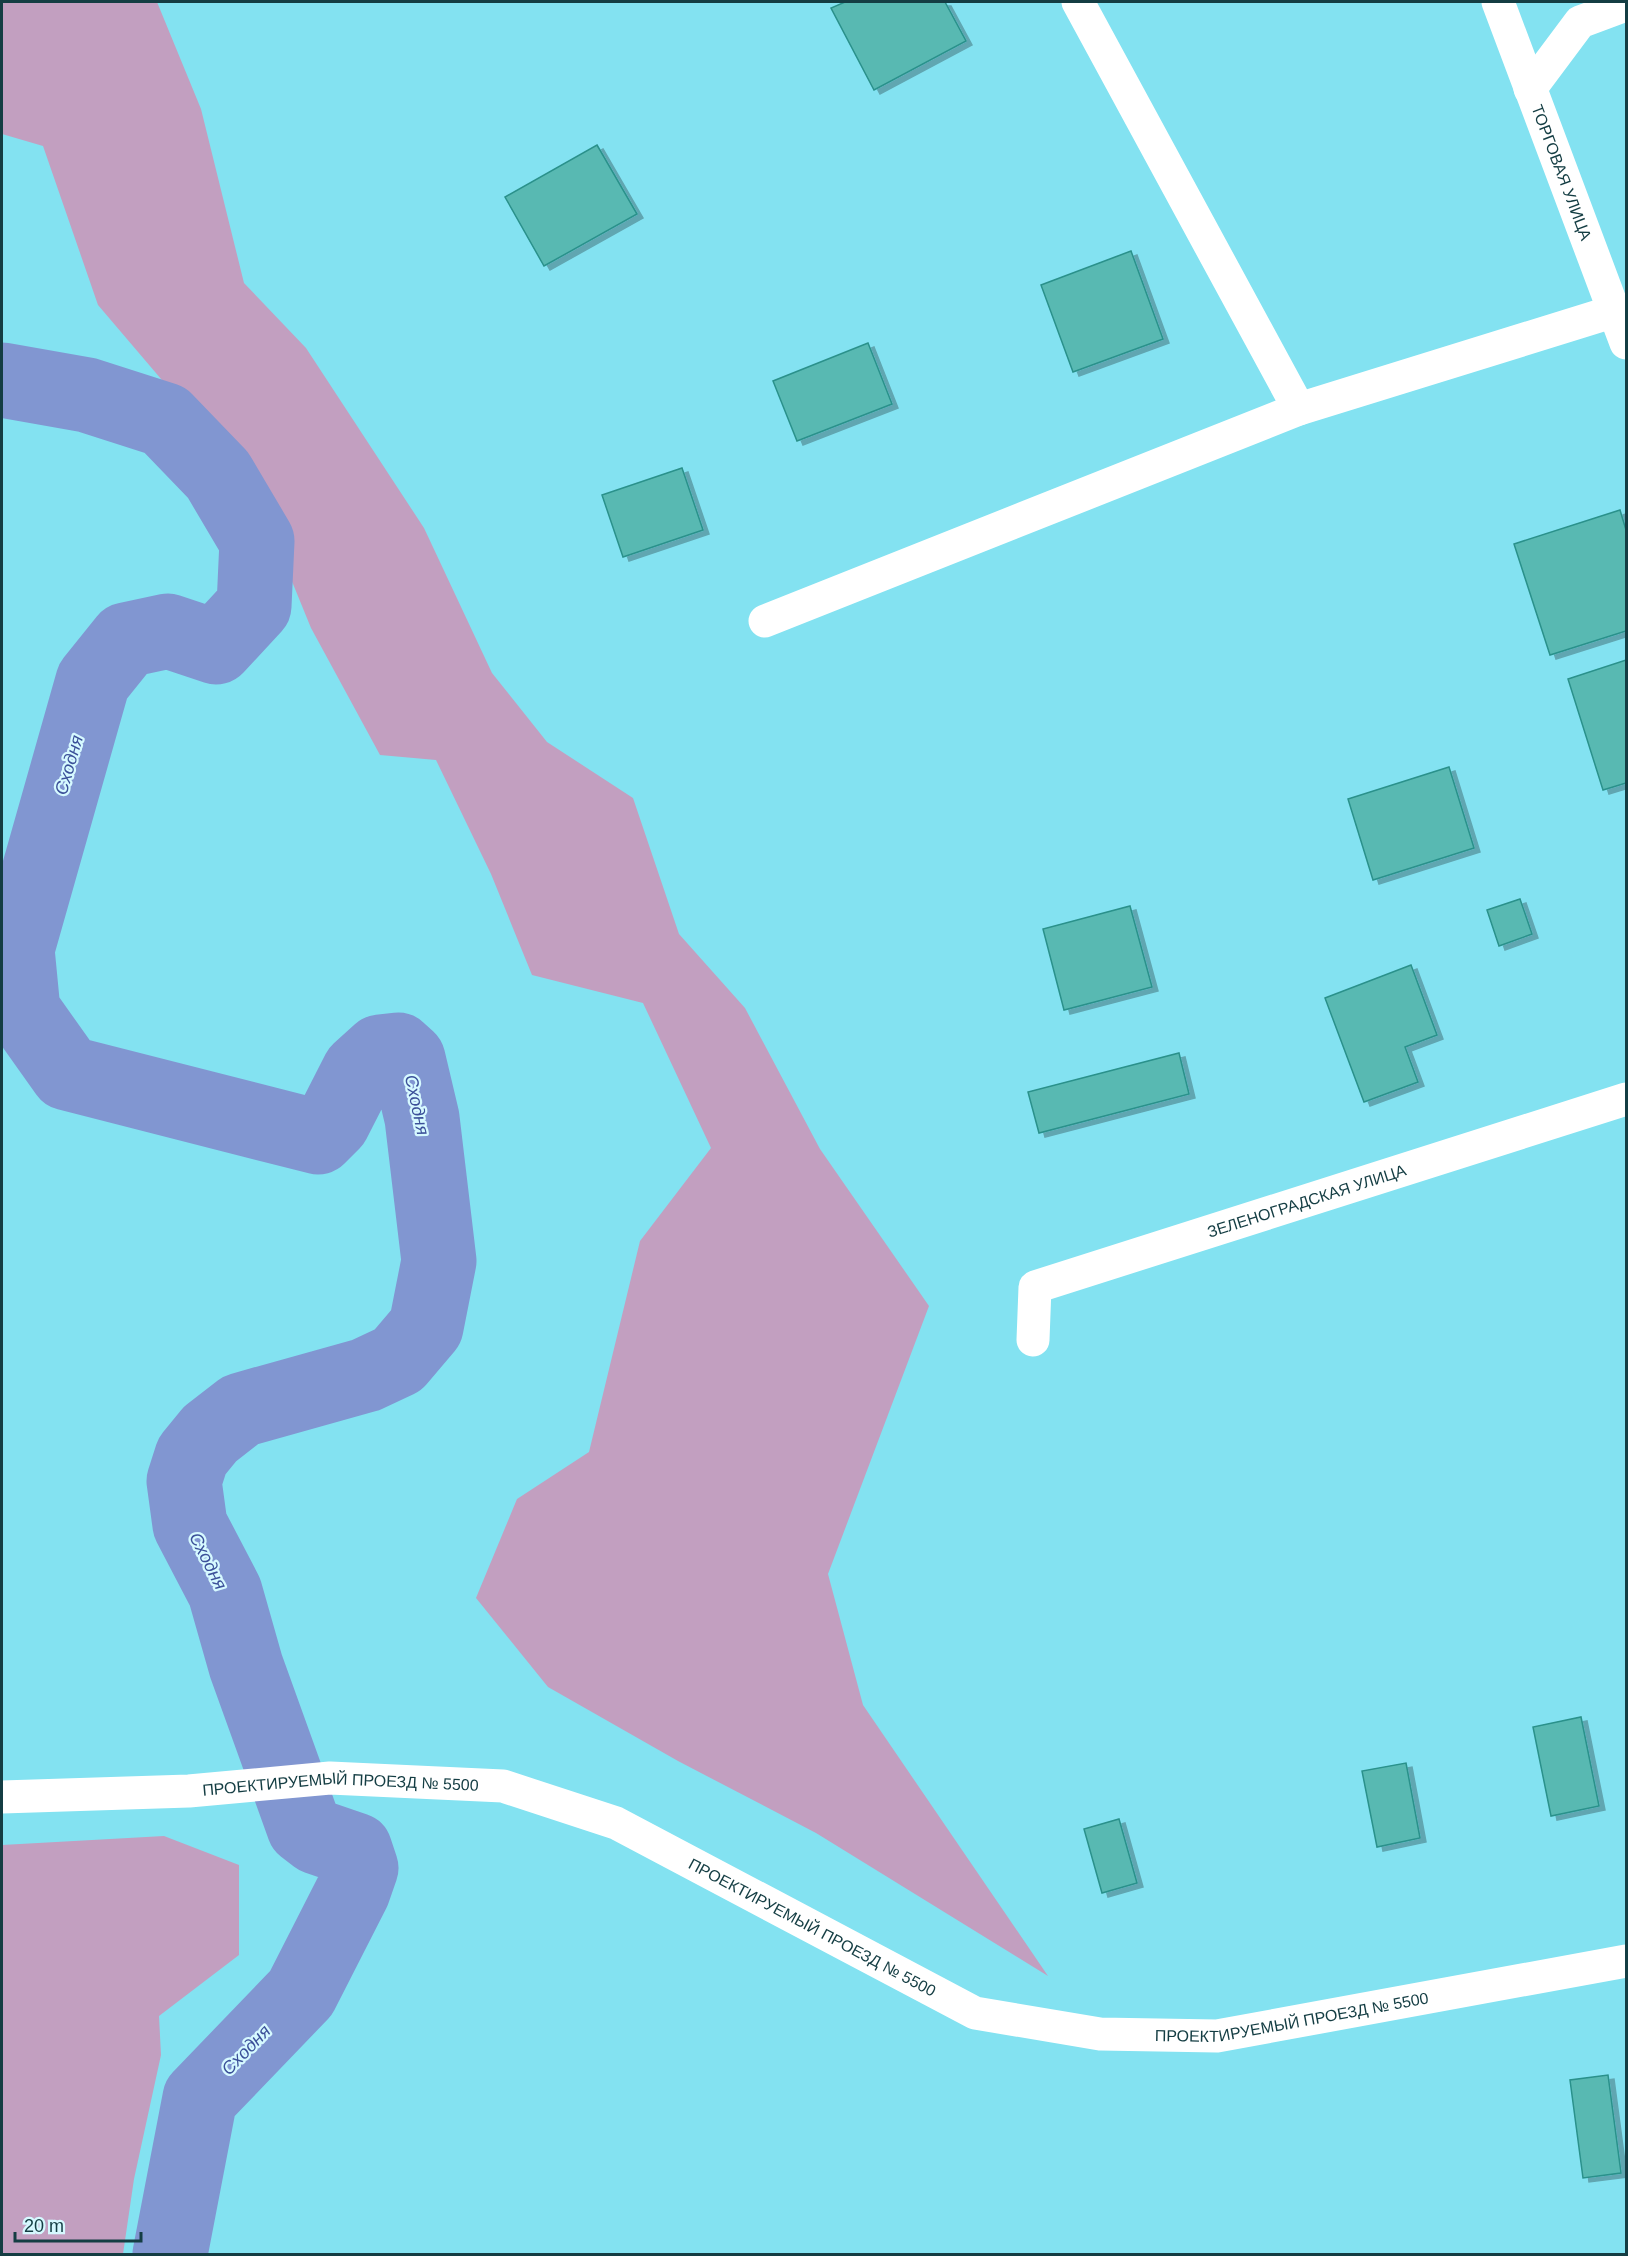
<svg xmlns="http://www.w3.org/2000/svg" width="1628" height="2256" font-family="Helvetica,sans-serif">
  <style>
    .green { fill: #c29fc0 }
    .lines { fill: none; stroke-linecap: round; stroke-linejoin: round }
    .river { stroke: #8196d1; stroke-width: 75 }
    .building { fill: #59b9b2; stroke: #2a918b; stroke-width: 1.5; filter: url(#shadow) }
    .minor { stroke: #fff; stroke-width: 33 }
    .labels { text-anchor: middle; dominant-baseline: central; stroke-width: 4.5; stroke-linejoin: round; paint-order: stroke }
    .street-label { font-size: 16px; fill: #143d43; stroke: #d6f9ff }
    .water-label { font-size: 18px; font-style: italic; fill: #3b5099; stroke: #d6f9ff }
  </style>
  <defs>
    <filter id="shadow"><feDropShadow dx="6" dy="4" stdDeviation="0" flood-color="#0004"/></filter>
  </defs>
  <rect width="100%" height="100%" fill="#83e2f1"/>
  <path class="green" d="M2 2H157L201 109 244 283 306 348 424 528 492 673 547 742 633 798 679 934 745 1008 820 1149 929 1306 828 1574 863 1705 1048 1976 816 1833 678 1761 548 1687 476 1598 517 1499 589 1452 640 1241 711 1148 643 1003 532 975 491 874 436 760 380 755 311 628 260 503 167 386 98 305 43 146 2 134Z
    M164 1836 239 1865V1955L159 2016 161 2055 134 2179 123 2254H2V1845Z"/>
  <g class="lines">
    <path class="river" d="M2 380 87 395 165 420 218 475 257 541 254 606 216 647 168 631 126 640 93 681 17 949 23 1011 67 1073 318 1137 333 1122 359 1071 380 1052 398 1050 408 1059 422 1118 439 1261 426 1327 398 1360 366 1375 241 1410 210 1434 192 1456 184 1481 190 1525 225 1592 246 1666 304 1827 317 1837 355 1850 361 1868 353 1891 301 1993 200 2098 170 2254"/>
  </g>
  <path class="building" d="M845 2H945L966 41 874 90 831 8Z
    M597 145 637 214 544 266 505 197Z
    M1131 251 1163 339 1073 372 1041 285Z
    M868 343 892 404 797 441 773 381Z
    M682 468 703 530 623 557 602 495Z
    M1620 510 1626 530V631L1550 655 1514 544Z
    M1626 660V783L1603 790 1568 679Z
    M1449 767 1474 848 1373 880 1348 799Z
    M1520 899 1532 934 1499 946 1487 910Z
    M1130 906 1152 987 1064 1010 1043 929Z
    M1411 965 1437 1035 1405 1047 1418 1082 1364 1102 1325 998Z
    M1179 1053 1189 1094 1039 1133 1028 1092Z
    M1581 1717 1599 1806 1551 1816 1533 1727Z
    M1406 1763 1420 1838 1377 1847 1362 1771Z
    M1119 1819 1137 1883 1102 1893 1084 1829Z
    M1608 2075 1621 2173 1583 2178 1570 2080Z"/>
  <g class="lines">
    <g class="minor">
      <path d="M1078 2 1299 409"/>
      <path id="s1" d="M1498 2 1626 343"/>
      <path d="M1530 89 1580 22 1626 5"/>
      <path d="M765 621 1299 409 1615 311"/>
      <path id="s2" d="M1033 1340 1035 1287 1626 1099"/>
      <path id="s3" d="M2 1797 189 1791 330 1778 503 1786 616 1823 975 2013 1100 2034 1217 2036 1626 1961"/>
    </g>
  </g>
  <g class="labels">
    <g class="street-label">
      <text stroke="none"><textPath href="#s1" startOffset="182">ТОРГОВАЯ УЛИЦА</textPath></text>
      <text stroke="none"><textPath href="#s2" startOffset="338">ЗЕЛЕНОГРАДСКАЯ УЛИЦА</textPath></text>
      <text stroke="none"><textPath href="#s3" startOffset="339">ПРОЕКТИРУЕМЫЙ ПРОЕЗД № 5500</textPath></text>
      <text stroke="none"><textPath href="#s3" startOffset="843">ПРОЕКТИРУЕМЫЙ ПРОЕЗД № 5500</textPath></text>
      <text stroke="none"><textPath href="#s3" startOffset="1347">ПРОЕКТИРУЕМЫЙ ПРОЕЗД № 5500</textPath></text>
    </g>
    <g class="water-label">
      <text transform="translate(69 765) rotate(-74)">Сходня</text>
      <text transform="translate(417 1105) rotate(78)">Сходня</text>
      <text transform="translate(208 1561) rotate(63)">Сходня</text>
      <text transform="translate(246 2050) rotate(-46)">Сходня</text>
    </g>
  </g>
  <rect width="1628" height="2256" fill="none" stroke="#143d43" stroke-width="6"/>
  <path d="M15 2232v9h126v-9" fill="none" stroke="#143d43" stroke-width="3"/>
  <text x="24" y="2232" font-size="18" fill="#143d43" stroke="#d6f9ff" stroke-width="4.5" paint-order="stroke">20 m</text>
</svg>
